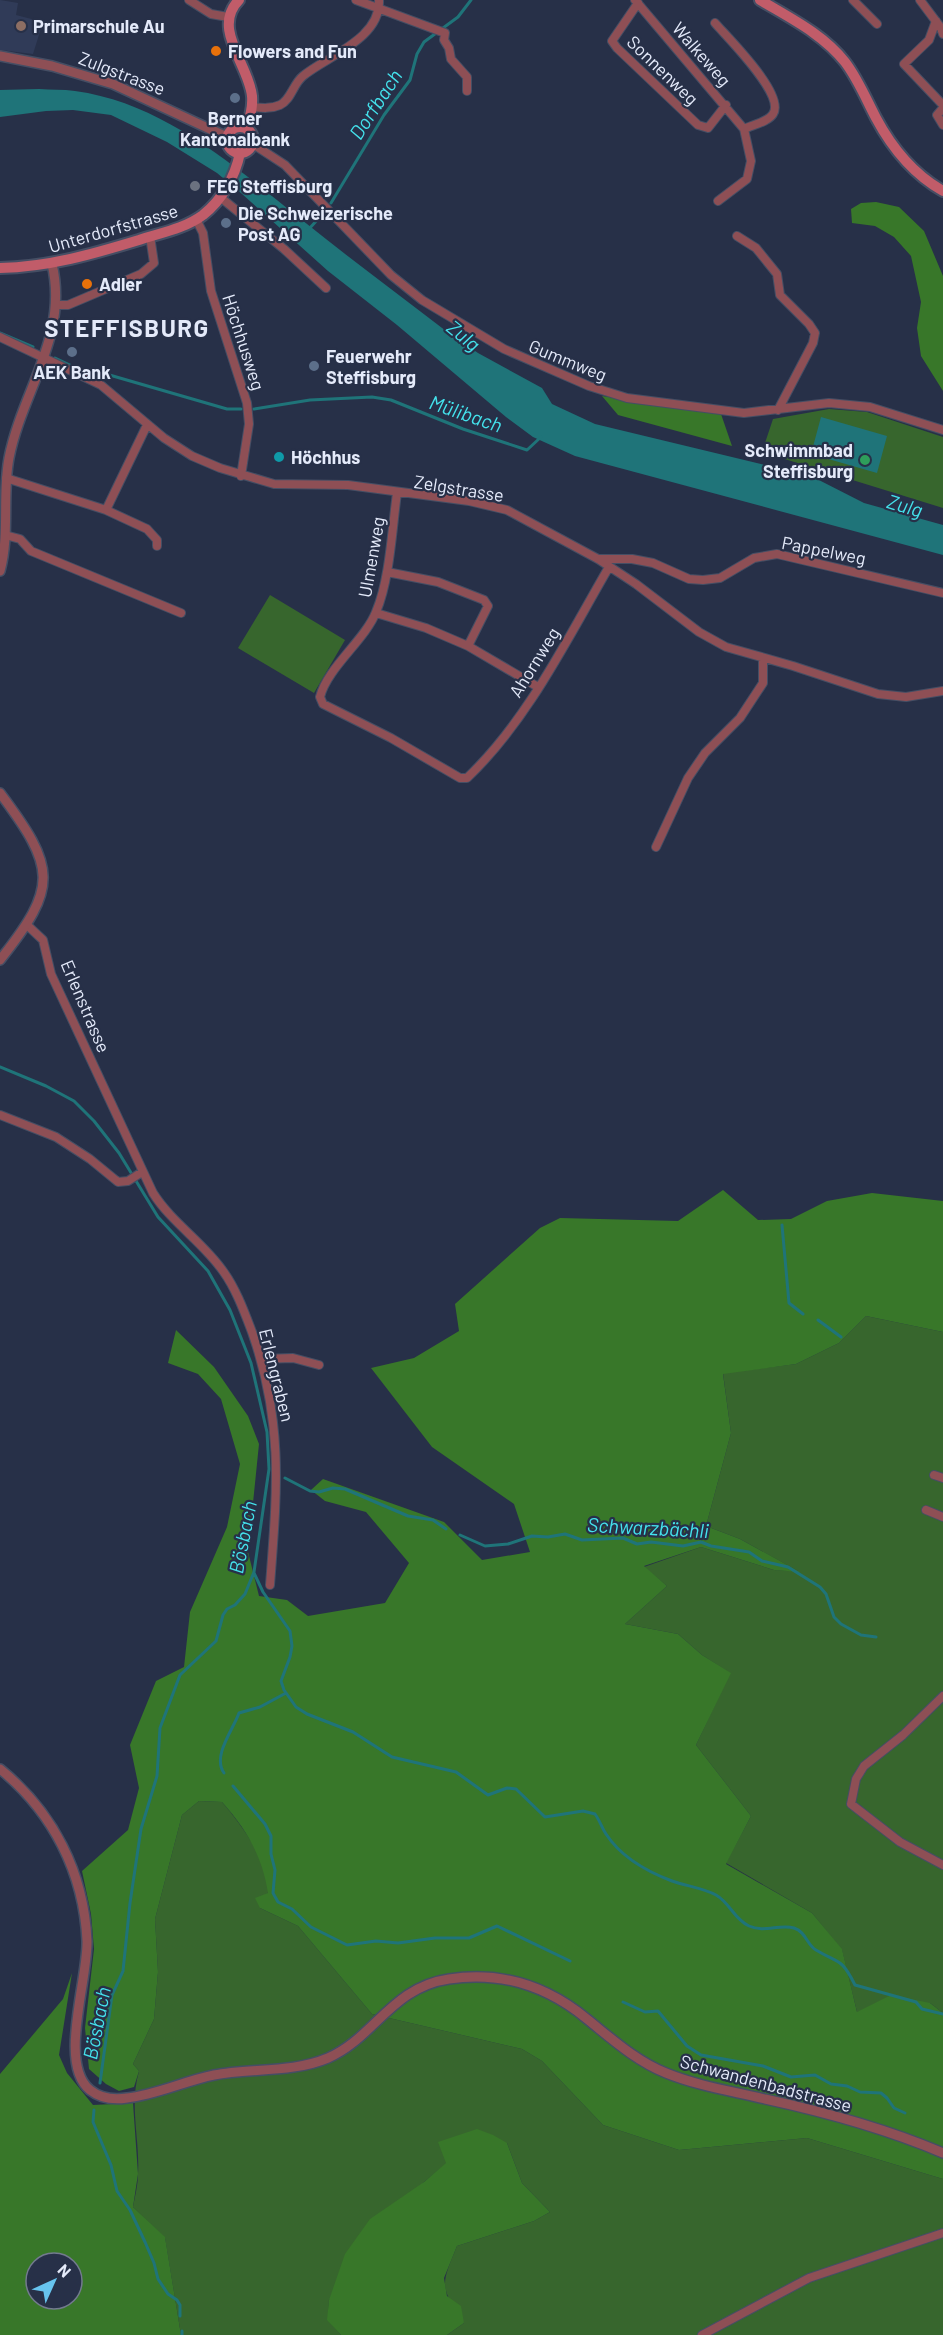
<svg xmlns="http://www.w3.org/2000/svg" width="943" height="2335" font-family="Barlow,sans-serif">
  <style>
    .built { fill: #303b58 }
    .green { fill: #37662d }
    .forest { fill: #387729; fill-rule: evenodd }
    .water { fill: #1f7479 }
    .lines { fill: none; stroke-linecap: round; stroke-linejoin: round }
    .stream { stroke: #1f7479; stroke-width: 3 }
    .minor-casing { stroke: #454e64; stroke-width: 10 }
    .tertiary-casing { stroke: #454e64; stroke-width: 12 }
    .secondary-casing { stroke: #454e64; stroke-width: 14 }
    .minor { stroke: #8e4f55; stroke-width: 8 }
    .tertiary { stroke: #8e4f55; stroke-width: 9 }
    .secondary { stroke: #c15c69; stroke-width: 10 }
    .education-dot { fill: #8d6e63; stroke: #273048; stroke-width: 2 }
    .food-dot { fill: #e8710a; stroke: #273048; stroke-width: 2 }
    .service-dot { fill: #5c6f8a; stroke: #273048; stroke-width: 2 }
    .worship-dot { fill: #6b7280; stroke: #273048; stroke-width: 2 }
    .culture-dot { fill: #0f9aa8; stroke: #273048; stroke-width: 2 }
    .leisure-dot { fill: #2e9e5b; stroke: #273048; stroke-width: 2 }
    .labels { text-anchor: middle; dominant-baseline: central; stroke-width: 4.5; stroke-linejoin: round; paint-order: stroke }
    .poi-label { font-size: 18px; font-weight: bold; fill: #e4eafa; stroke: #273048; text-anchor: start }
    .street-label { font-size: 18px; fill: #e4eafa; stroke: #273048 }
    .water-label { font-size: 20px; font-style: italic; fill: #44e2ec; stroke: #273048 }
    .district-label { font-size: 24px; font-weight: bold; letter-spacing: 1.5px; fill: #e4eafa; stroke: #273048 }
  </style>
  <rect width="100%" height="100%" fill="#273048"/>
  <path class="built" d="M0 0 18 3 16 15 43 22 33 54 0 50Z"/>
  <path class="green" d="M829 409 867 412 943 437V508L762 452 773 419Z
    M270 595 345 640 314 693 238 648Z
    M866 1316 943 1332V2013L930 2003 857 2012 842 1950 812 1913 726 1863 751 1816 696 1745 730 1673 702 1655 678 1634 625 1624 667 1586 644 1567 701 1547 774 1570 798 1571 740 1539 706 1526 731 1433 723 1373 796 1364 839 1343Z
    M199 1801 222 1802C240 1823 270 1862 268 1892 268 1897 263 1904 260 1908L298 1926 372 2014 522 2049 542 2061 603 2125 679 2150 807 2138 943 2179V2335H447L464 2323C440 2286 440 2287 457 2246L534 2221 550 2212 522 2183 507 2143 447 2163 424 2182 329 2300 328 2320 341 2335H181L165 2238 133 2207C135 2196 138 2185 138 2174 140 2139 129 2106 139 2071L133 2064 154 2019 158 1972 155 1919 182 1815Z"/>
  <path class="forest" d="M876 202 899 207 924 231 943 276V391L921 356 917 328 921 302 911 256 894 237 875 226 852 223 851 209 861 203Z
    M602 396 721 414 732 446 618 415Z
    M723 1190 758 1220 791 1219 827 1201 872 1193 943 1201V1332L866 1316 839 1343 796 1364 723 1374 731 1433 706 1526 740 1539 800 1572 774 1570 701 1547 644 1566 667 1586 625 1624 678 1634 702 1655 731 1673 696 1745 751 1816 726 1864 812 1913 842 1949 857 2012 891 1995 930 2003 943 2013V2179L807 2138 679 2150 603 2125 542 2061 522 2049 372 2014 298 1926 260 1908 255 1898 268 1893C262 1856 247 1830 222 1802L199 1801 182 1815 155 1919 158 1972 154 2019 133 2064 139 2071 134 2087 119 2091 106 2084 89 2069 85 2028 94 1949 91 1914 82 1871 128 1830 139 1788 130 1745 156 1681 184 1667 190 1612 227 1527 240 1464 221 1399 198 1374 168 1363 176 1330 214 1367 248 1416 259 1444 248 1552 259 1596 287 1600 308 1616 385 1603 409 1563 366 1512 325 1501 311 1490 323 1479 444 1522 482 1560 530 1552 514 1504 432 1447 371 1368 414 1358 459 1331 455 1304 540 1228 560 1218 678 1221Z
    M72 1973 59 2055 67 2073 93 2105 133 2103 138 2174 133 2207 165 2237 181 2335H0V2074L63 1999ZM36 2263H72V2299H36Z
    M477 2129 493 2135 507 2143 522 2183 550 2212 534 2221 457 2246 444 2278 447 2296 461 2306 464 2323 447 2335H341L327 2320 329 2300 345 2254 370 2219 424 2182 446 2163 438 2142Z"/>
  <path class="water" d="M39 89C51 90 63 89 75 91 164 103 235 167 302 220 349 258 398 294 446 331L478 353 542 388 552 404 595 424 811 476 864 503 943 525V555L575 456 533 437 506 417 397 325 328 271 241 193 217 173 167 142 111 115 73 110 46 111 0 117V90Z
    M821 417 887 436 877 473 811 454Z"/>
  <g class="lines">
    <path class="stream" d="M331 203 384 115 410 80 417 54 424 42 458 17 471 0
      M308 230 319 218
      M0 333 33 347
      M55 358 89 374H106L227 409H241
      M254 409 310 400 372 397 391 400 463 429 527 450 541 437
      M0 1067 46 1086 74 1101 94 1121 119 1153 158 1217 208 1271 230 1310 251 1363 267 1432 269 1469 254 1572 245 1594 235 1605 227 1609 223 1615 216 1641 180 1675 160 1728 157 1776 141 1829 130 1903 123 1971 112 1995 100 2083
      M782 1225 789 1303 803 1314
      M818 1320 841 1337
      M285 1478 310 1491 319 1492 333 1488 345 1489 408 1516 433 1520 446 1529
      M460 1535 485 1546 508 1544 532 1536 548 1537 565 1534 582 1540 623 1538 637 1544 651 1542 683 1546 701 1542 711 1546 749 1552 762 1561 788 1567 820 1587 826 1594 834 1617 841 1624 861 1635 876 1637
      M254 1573 263 1592 290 1631 292 1646 290 1657 281 1681 284 1690 296 1707 307 1714 353 1732 392 1757 456 1772 488 1795 507 1788 516 1789 545 1817 583 1811 595 1814C600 1821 602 1828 606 1834 621 1857 648 1872 672 1881 686 1886 703 1888 716 1895 730 1903 734 1919 749 1926 764 1933 779 1924 794 1928 806 1932 807 1945 816 1950 839 1964 841 1957 855 1985L916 2002 922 2009 943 2014
      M224 1773C212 1756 233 1730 239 1713L260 1707 286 1693
      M233 1786 265 1824 271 1836V1854L275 1870 273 1893 278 1902 292 1909 311 1927 347 1945 376 1941 398 1943 435 1938H469L497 1926 570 1961
      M623 2002 645 2012 658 2011 687 2046 701 2055 763 2066 791 2077 815 2075 831 2084 847 2086 860 2092 881 2093 887 2098 894 2108 905 2113
      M94 2110 93 2122 111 2165 117 2191 130 2210 145 2242 154 2263 158 2279 168 2294 177 2300 180 2305V2316
      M182 2331V2335"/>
    <defs>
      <path id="minor" d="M189 0 211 14 228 17
        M356 0 445 33 444 40 449 48 451 59 467 77V91
        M635 0 744 129 751 161 747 179 718 201
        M853 0 877 24
        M920 0 941 28 943 34
        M638 3 612 41 617 48 698 125 708 128 726 105
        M936 21 929 40 904 64 943 105
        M715 23C728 38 786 95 773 114 768 122 752 125 744 129
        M252 107C262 108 271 109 280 105 291 100 293 84 303 76 327 56 381 39 379 0
        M943 108 937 115 943 125
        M253 144 285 165 391 275 422 300 504 349 589 386 627 398 744 413 829 403 870 407 943 430
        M220 197 284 249 326 288
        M196 219 203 233 211 291 247 403 249 424 241 476
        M737 236 756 248 777 274 780 295 809 324 815 333 813 343 778 410
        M56 305H68L141 274 154 263 150 236
        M0 337 101 385 164 438 192 456 220 468 274 484 348 485 469 501 507 510 598 559 636 584 699 632 726 647 793 666 878 694 906 697 943 691
        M6 478 106 510 147 425
        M397 493C392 529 390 579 376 612 365 640 327 668 320 697L323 704 391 738 460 778H467C528 720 567 639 609 567
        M106 510 147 529 157 540V546
        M5 535 20 539 31 551 181 613
        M598 559H632L653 563 689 579 703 580 720 578 754 558 777 554 943 593
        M387 572 438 582 484 600 488 606 468 646
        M376 613 426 628 468 646 538 687
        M656 847 688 778 705 753 740 718 763 683V658
        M27 925 43 940 51 974 153 1193C172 1223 203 1242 223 1271 236 1289 244 1311 252 1332 284 1423 277 1492 270 1585
        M0 1115 56 1137 90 1159 118 1182 128 1181 142 1172
        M261 1359 293 1358 319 1365
        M934 1475 943 1478
        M926 1510 943 1517
        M943 1696 903 1735 864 1766 856 1779 851 1804 900 1842 943 1865
        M702 2335 809 2278 943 2233"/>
      <path id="tertiary" d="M0 56 52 66 113 84 227 137
        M0 571C10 534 2 495 9 458 22 391 69 336 52 264
        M0 793C56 868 59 886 0 960
        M0 1769C53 1812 84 1873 87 1941 88 1980 58 2064 90 2090 100 2098 114 2100 127 2098 156 2095 184 2081 214 2075 250 2068 293 2073 328 2058 374 2038 392 1987 449 1979 501 1971 547 1986 587 2019 612 2039 636 2061 666 2073 698 2086 732 2091 765 2099 825 2112 887 2129 943 2153"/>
      <path id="secondary" d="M239 0C211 28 249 65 252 96 253 107 250 118 246 128
        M760 0C790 18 823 34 845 62 858 79 866 99 876 118 892 148 913 174 943 191
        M227 140a13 13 0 1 1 26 0a13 13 0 1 1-26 0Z
        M0 268C49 267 93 254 139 240 160 233 184 229 203 215 222 200 235 177 240 153"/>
    </defs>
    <use href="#minor" class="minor-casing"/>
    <use href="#tertiary" class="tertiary-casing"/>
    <use href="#secondary" class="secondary-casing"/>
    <use href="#minor" class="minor"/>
    <use href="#tertiary" class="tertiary"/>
    <use href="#secondary" class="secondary"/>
  </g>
  <circle class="education-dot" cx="21" cy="26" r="6"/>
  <g class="food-dot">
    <circle cx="216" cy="51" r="6"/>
    <circle cx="87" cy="284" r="6"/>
  </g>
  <g class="service-dot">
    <circle cx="235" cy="98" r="6"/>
    <circle cx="226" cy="223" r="6"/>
    <circle cx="72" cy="352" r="6"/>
    <circle cx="314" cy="366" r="6"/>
  </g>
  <circle class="worship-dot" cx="195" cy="186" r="6"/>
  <circle class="culture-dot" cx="279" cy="457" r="6"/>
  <circle class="leisure-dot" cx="865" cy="460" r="6"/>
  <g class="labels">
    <g class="poi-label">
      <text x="33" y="26">Primarschule Au</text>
      <text x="228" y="51">Flowers and Fun</text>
      <text x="235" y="118" text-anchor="middle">Berner<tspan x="235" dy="21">Kantonalbank</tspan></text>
      <text x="207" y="186">FEG Steffisburg</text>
      <text x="238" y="213">Die Schweizerische<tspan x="238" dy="21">Post AG</tspan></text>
      <text x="99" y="284">Adler</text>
      <text x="326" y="356">Feuerwehr<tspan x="326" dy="21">Steffisburg</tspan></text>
      <text x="72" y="372" text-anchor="middle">AEK Bank</text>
      <text x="853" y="450" text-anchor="end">Schwimmbad<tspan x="853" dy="21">Steffisburg</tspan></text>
      <text x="291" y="457">Höchhus</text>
    </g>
    <g class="street-label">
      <text transform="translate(702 54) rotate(49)">Walkeweg</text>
      <text transform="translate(663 70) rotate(44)">Sonnenweg</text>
      <text transform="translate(122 73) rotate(21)">Zulgstrasse</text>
      <text transform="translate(113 228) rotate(-16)">Unterdorfstrasse</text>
      <text transform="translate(244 342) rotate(72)">Höchhusweg</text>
      <text transform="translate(568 360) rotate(22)">Gummweg</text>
      <text transform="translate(459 488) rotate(9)">Zelgstrasse</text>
      <text transform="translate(824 550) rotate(11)">Pappelweg</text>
      <text transform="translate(371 557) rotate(-80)">Ulmenweg</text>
      <text transform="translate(534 662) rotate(-58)">Ahornweg</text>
      <text transform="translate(86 1006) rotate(67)">Erlenstrasse</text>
      <text transform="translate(277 1375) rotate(76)">Erlengraben</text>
      <text transform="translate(766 2083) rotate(15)">Schwandenbadstrasse</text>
    </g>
    <g class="water-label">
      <text transform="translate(375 104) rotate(-57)">Dorfbach</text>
      <text transform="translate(464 335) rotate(39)">Zulg</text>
      <text transform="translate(466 413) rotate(19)">Mülibach</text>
      <text transform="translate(905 505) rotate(17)">Zulg</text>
      <text transform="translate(648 1527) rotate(3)">Schwarzbächli</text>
      <text transform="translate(242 1537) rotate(-79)">Bösbach</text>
      <text transform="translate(96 2023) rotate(-79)">Bösbach</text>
    </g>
    <g class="district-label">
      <text x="127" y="327">STEFFISBURG</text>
    </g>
  </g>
  <g transform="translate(54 2281) rotate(45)"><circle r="28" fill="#273048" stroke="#737a8f" stroke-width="1.5"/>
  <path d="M0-4.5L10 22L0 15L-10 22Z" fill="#67c4ef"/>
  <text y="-9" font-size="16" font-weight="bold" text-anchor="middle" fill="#e4eafa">N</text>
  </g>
</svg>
